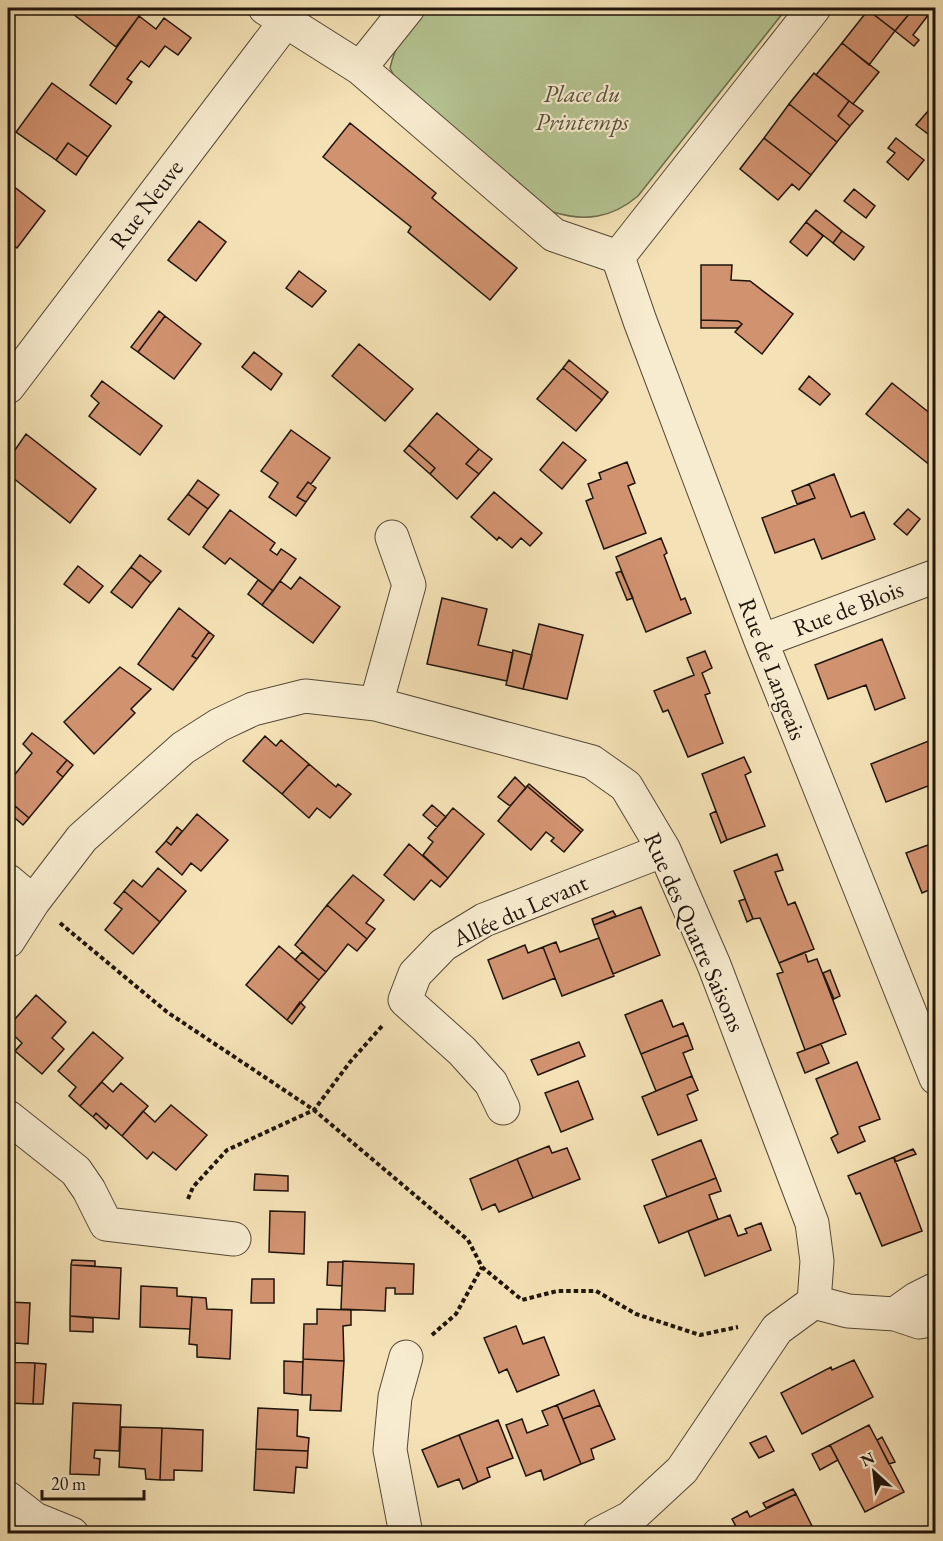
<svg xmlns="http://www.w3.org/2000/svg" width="943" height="1541" font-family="'EB Garamond',serif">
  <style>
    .green { fill: #b5c492; stroke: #6a6c4e; stroke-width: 1.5 }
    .building { fill: #d19270; stroke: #1f140b; stroke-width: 1.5 }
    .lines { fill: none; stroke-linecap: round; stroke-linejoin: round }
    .minor-casing { stroke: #544836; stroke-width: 35 }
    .path { stroke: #1f140b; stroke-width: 4; stroke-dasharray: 4.5 3; stroke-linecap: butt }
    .minor { stroke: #f8ecd0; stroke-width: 33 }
    .labels { text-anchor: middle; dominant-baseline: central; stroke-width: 4.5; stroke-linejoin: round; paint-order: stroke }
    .park-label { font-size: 24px; font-style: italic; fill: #54523a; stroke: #f8ecd0 }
    .street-label { font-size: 24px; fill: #1f140b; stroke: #f8ecd0 }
  </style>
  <rect width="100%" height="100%" fill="#f4e2b6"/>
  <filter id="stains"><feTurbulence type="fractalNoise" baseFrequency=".00333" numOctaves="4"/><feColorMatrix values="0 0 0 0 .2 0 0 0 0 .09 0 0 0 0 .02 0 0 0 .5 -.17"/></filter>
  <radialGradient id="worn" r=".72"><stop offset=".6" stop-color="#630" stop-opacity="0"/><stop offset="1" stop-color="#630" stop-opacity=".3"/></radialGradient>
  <path class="green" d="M424 8H787L638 196C612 218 585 222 553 212L403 94 390 68C396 41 408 28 424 8Z"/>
  <path class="building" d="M72 8H131L140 15 116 47 69 11Z
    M869 8H914L895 31 868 10Z
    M914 8H930L932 10 913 35 919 40 914 46 895 31Z
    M868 10 895 31 869 65 842 43Z
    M139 16 156 29 164 18 191 38 178 55 165 46 149 67 141 61 127 79 132 82 116 104 90 85Z
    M842 43 879 72 853 104 816 75Z
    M814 73 849 101 838 116 850 126 837 142 789 104Z
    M52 83 111 126 88 157 68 143 56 160 16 132Z
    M849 101 863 111 850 126 838 116Z
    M789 104 837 142 811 175 764 138Z
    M928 111 936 117V140L916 125Z
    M350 123 436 193 432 198 517 268 490 300 408 232 411 227 323 157Z
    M764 138 811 175 799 190 792 184 778 200 740 169Z
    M896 138 924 160 908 180 887 162 895 153 888 148Z
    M68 143 88 157 76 175 56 160Z
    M8 182 45 211 17 248 8 241Z
    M854 189 875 206 866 218 844 201Z
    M816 210 842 231 833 243 806 222Z
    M199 221 226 242 196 281 168 260Z
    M806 222 823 236 807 256 790 242Z
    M842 231 864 247 854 260 833 243Z
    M701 265H732L731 280 750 281 793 314 762 354 735 332 742 324 738 321 701 320Z
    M299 271 326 291 312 307 286 288Z
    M159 311 165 316 138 352 131 347Z
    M165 316 201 344 174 379 138 352Z
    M701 320 738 321 742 324 738 328H701Z
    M359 344 413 389 385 421 332 376Z
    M254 352 282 374 271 390 242 367Z
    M569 360 608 392 602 400 563 368Z
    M563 368 602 400 576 431 537 399Z
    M809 376 830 394 820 405 799 389Z
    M102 381 162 426 140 455 89 416 99 403 91 396Z
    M892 383 936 418V470L866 414Z
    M437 413 479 449 466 464 479 474 457 499 430 474 435 468 409 445Z
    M291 430 330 458 311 484 308 482 297 497 306 502 296 516 269 497 278 483 261 471Z
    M26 434 96 489 70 523 8 474V460Z
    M563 442 586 460 562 489 540 470Z
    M409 445 435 468 430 474 404 451Z
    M479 449 492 459 479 474 466 464Z
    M627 462 635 483 628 486 646 533 604 549 586 501 593 498 588 484 601 479 599 473Z
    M834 474 851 517 864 512 875 539 822 559 814 539 775 553 762 518 815 498 809 484Z
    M198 480 219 495 208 509 188 494Z
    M308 482 316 488 306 502 297 497Z
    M809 484 815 498 797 504 792 491Z
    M494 492 542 533 530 546 521 538 512 548 499 537 497 540 471 517Z
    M188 494 208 509 189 535 168 519Z
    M908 509 920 519 907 535 894 524Z
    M230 510 275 543 270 550 277 555 281 549 296 559 273 591 230 558 225 564 203 547Z
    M661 538 667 553 664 555 681 600 685 598 691 613 646 632 616 557Z
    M140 555 161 571 151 583 131 567Z
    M78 566 103 586 89 603 64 584Z
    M131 567 151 583 132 608 111 592Z
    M621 571 633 598 627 600 616 573Z
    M300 577 340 607 313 643 262 605 280 581 291 589Z
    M258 580 273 591 262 605 248 594Z
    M442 598 487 609 478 645 513 653 507 681 427 664Z
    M179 608 209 632 192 656 197 659 173 690 138 664Z
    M539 624 583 635 567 699 523 689Z
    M209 632 214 636 197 659 192 656Z
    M882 639 905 698 875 710 866 685 828 699 815 665Z
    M513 650 532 655 523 689 506 685Z
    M705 651 712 668 702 673 710 693 705 695 723 743 688 757 668 710 663 712 654 691 694 675 687 658Z
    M120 667 151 689 131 709 135 713 94 754 64 722Z
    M32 733 67 760 57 772 63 777 29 818 15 806 8 812V783L32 753 23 744Z
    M265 736 276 746 281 740 309 764 282 794 243 761Z
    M936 738V783L886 802 871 764Z
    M744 757 751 772 745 775 765 826 727 840 702 774Z
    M67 760 73 765 63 777 57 772Z
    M309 764 336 787 338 784 351 794 330 818 317 808 309 818 282 794Z
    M515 777 526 788 510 806 498 797Z
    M529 784 583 830 581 832 527 786Z
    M527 786 581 832 564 852 551 841 554 838 546 832 531 850 498 821Z
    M432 805 446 817 437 827 423 815Z
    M15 806 29 818 23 825 9 813Z
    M453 808 484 834 448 878 423 855 433 842 428 838Z
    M716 811 727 840 721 843 710 814Z
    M197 814 228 840 201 871 191 863 182 875 156 852 166 841 171 845Z
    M177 827 182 831 171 845 166 841Z
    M936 842V887L922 893 906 853Z
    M409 844 448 878 440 887 431 880 414 900 384 875Z
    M777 854 783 870 775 872 788 905 795 902 814 949 779 963 760 918 753 919 734 871Z
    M158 868 186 891 160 922 124 891 133 880 142 887Z
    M353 875 384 900 366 923 375 929 367 939 327 905Z
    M124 891 160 922 133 954 105 930 122 909 114 903Z
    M745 899 753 919 747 922 739 901Z
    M327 905 367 939 357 951 348 944 326 972 295 945Z
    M641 907 660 955 613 974 594 925Z
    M613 911 616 916 594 925 592 919Z
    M599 938 614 976 562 996 543 947 556 942 560 952Z
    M525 945 528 953 543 947 555 978 503 999 488 960Z
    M279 946 319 980 287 1020 246 985Z
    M302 952 326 972 319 980 295 960Z
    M805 952 808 962 817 959 846 1034 805 1050 777 974 783 972 779 963Z
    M830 970 840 996 834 999 823 973Z
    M36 995 66 1022 52 1038 64 1049 42 1074 15 1051 22 1043 8 1030V1027Z
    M662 1000 673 1027 683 1023 688 1035 641 1054 625 1015Z
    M300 1002 305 1007 292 1024 287 1020Z
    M93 1032 123 1058 80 1106 69 1096 76 1087 58 1071Z
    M688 1035 693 1049 683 1053 692 1076 656 1091 641 1054Z
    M579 1042 585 1056 538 1075 531 1060Z
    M821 1044 829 1063 805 1073 797 1053Z
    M857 1062 880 1119 859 1127 865 1141 838 1153 831 1138 838 1134 816 1079Z
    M692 1076 698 1090 687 1095 697 1120 658 1135 642 1097Z
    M578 1081 593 1119 561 1132 545 1093Z
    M102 1082 113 1092 121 1083 148 1106 122 1136 96 1113 93 1117 80 1106Z
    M171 1105 207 1135 176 1170 153 1152 147 1159 122 1136 143 1111 155 1122Z
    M96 1113 109 1125 106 1129 93 1117Z
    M701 1140 716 1178 667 1197 652 1160Z
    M549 1146 552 1153 567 1148 580 1179 533 1198 517 1159Z
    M913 1149 916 1154 895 1162 894 1157Z
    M894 1157 922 1231 882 1246 860 1193 856 1194 848 1176Z
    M517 1159 533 1198 499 1212 495 1204 482 1210 470 1179Z
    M255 1174 288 1176V1191L254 1190Z
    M716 1178 721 1191 709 1195 718 1219 659 1243 644 1206Z
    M270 1211 305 1212 304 1254 269 1252Z
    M730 1215 738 1236 747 1233 745 1229 761 1223 771 1250 705 1276 688 1231Z
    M72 1260 95 1261V1266L71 1265Z
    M343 1261 414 1264 413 1294H395V1288H386L385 1311 341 1309Z
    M328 1262H343L342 1286 327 1285Z
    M71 1265 121 1268 119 1319 70 1316Z
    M252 1279H274V1303H251Z
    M141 1286 177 1288V1296L192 1297 190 1329 140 1327Z
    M192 1297 206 1298 207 1309 232 1310 230 1359 197 1357V1345L189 1344Z
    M8 1302 30 1303 28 1344 15 1343V1363L8 1362Z
    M317 1309 351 1310V1325L343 1326 344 1361 303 1359 304 1324H317Z
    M70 1316 93 1318V1332L70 1331Z
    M516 1326 523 1344 544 1337 559 1375 517 1392 507 1369 499 1373 484 1338Z
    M303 1359 344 1361 341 1411 310 1410 311 1395H302Z
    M854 1360 873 1397 802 1434 781 1393 831 1367 832 1370Z
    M284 1361 303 1362 302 1395 284 1393Z
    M8 1362 35 1363 33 1404 8 1403Z
    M35 1363 46 1364 43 1404H33Z
    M594 1390 600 1405 563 1419 557 1405Z
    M73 1403 121 1405 119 1451 95 1450 94 1458 100 1459 99 1475 70 1474Z
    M557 1405 581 1464 544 1480 541 1470 526 1476 506 1425 522 1419 527 1433 548 1425 542 1411Z
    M600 1405 615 1439 591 1449 594 1459 581 1464 563 1419Z
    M258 1408 298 1410 297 1436 309 1438 308 1451 256 1449Z
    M498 1420 513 1458 487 1468 490 1477 478 1482 459 1435Z
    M869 1425 904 1492 865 1512 830 1445Z
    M121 1427 162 1428 160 1480 146 1479 145 1469 119 1467Z
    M162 1428 203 1430 202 1471 174 1470V1480H160Z
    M459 1435 478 1482 463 1489 459 1479 438 1487 422 1450Z
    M766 1436 774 1451 759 1458 750 1443Z
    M882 1437 895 1462 889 1464 877 1440Z
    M830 1445 838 1460 820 1470 812 1454Z
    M256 1449 308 1451 307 1468 296 1467 294 1493 254 1490Z
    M793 1489 796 1494 766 1508 763 1503Z
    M796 1494 814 1530 808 1534H740L732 1519 747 1511 750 1517Z"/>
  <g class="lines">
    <defs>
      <path id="minor" d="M265 8 360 68
        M408 8 360 68 554 235 618 257 814 8
        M618 257 640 321 761 641 936 1078
        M8 387 286 21
        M761 641 936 576
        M376 704 409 585 392 537
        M8 881 33 902
        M8 941 33 902 82 838 183 748 219 725 253 709 305 696 376 704 592 762 626 786 664 850 714 965 812 1223 817 1261 814 1302 777 1329 682 1470 630 1518 599 1534
        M503 1108 491 1083 462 1051 405 1000 415 974 443 945 484 920 664 850
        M8 1117 76 1171 89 1190 106 1224 234 1239
        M814 1302 848 1311 895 1314 919 1322 936 1319
        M895 1314 916 1299 936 1289
        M406 1357 395 1397 390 1450 406 1534
        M8 1498 35 1519 72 1534"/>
    </defs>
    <use href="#minor" class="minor-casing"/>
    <path class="path" d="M60 923 167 1012 314 1110 468 1240 482 1267 522 1300 557 1291H596L636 1314 700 1335 738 1327
      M188 1199 193 1187 227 1150 314 1110 350 1062 383 1025
      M432 1335 456 1314 482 1267"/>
    <use href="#minor" class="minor"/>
  </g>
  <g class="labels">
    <g class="park-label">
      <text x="582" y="93">Place du<tspan x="582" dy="28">Printemps</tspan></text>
    </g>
    <g class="street-label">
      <text transform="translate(146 204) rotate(-53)">Rue Neuve</text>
      <text transform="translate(848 608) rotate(-21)">Rue de Blois</text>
      <text transform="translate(773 669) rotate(69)">Rue de Langeais</text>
      <text transform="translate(520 910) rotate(-24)">Allée du Levant</text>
      <text transform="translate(695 932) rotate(66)">Rue des Quatre Saisons</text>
    </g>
  </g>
  <rect width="943" height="1541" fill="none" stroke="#f4e2b6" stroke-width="30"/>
  <rect x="9" y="9" width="925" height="1523" fill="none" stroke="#1f140b" stroke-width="3"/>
  <rect x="15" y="15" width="913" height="1511" fill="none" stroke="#1f140b" stroke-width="1.5"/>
  <g transform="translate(874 1472) rotate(333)" stroke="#f8ecd0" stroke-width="4.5" paint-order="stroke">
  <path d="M0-4.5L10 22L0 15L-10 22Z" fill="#1f140b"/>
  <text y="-9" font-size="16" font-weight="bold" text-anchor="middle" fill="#1f140b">N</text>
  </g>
  <path d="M42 1490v9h102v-9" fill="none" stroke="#1f140b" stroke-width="3"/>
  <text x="51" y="1490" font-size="18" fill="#1f140b" stroke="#f8ecd0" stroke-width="4.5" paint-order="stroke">20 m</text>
  <rect width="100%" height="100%" filter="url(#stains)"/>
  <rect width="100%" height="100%" fill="url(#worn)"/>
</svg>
